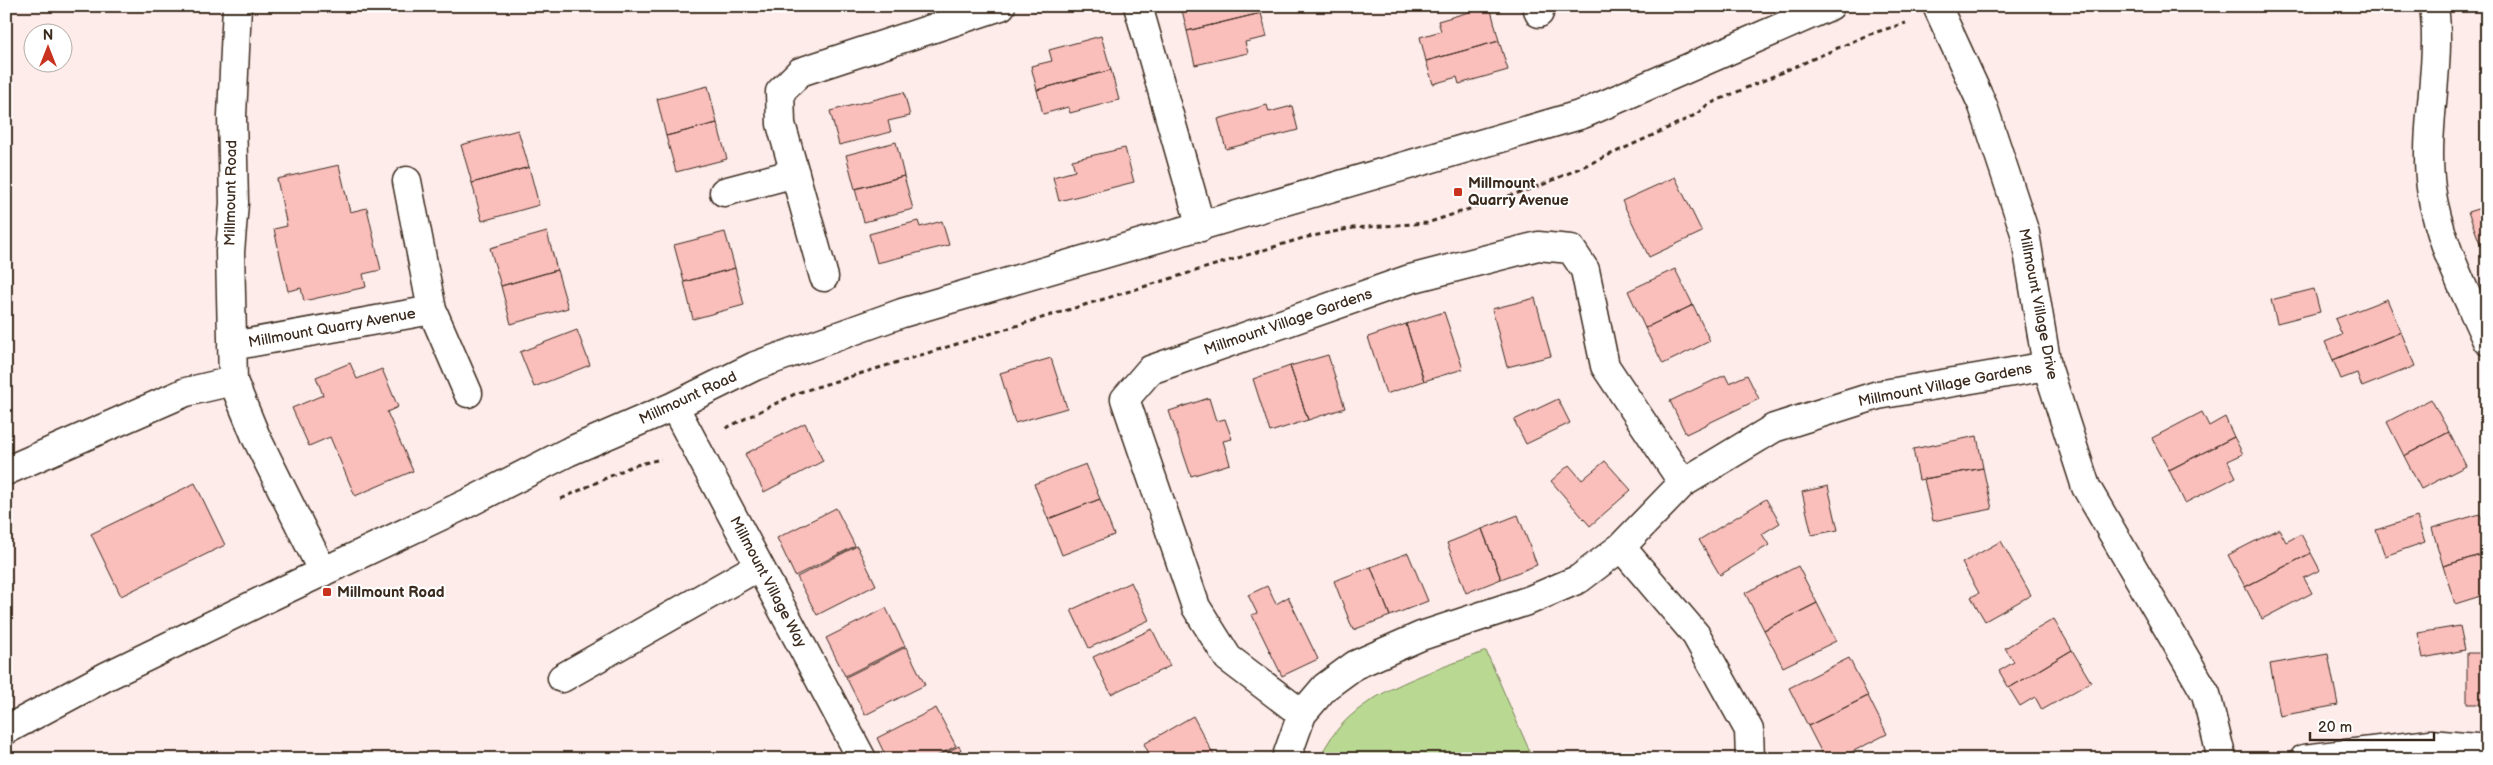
<svg xmlns="http://www.w3.org/2000/svg" width="2493" height="765" font-family="'Balsamiq Sans',sans-serif">
  <style>
    .green { fill: #b9d993; stroke: #7a8258 }
    .building { fill: #fabebb; stroke: #3b2a1e }
    .lines { fill: none; stroke-linecap: round; stroke-linejoin: round }
    .minor-casing { stroke: #3b2a1e; stroke-width: 31 }
    .path { stroke: #3b2a1e; stroke-width: 3; stroke-dasharray: 5 4; stroke-linecap: butt }
    .minor { stroke: #fff; stroke-width: 28 }
    .poi-dot { fill: #c8321e; stroke: #fff; stroke-width: 2 }
    .labels { text-anchor: middle; dominant-baseline: central; stroke-width: 4; stroke-linejoin: round; paint-order: stroke }
    .poi-label { font-size: 15px; font-weight: bold; fill: #3b2a1e; stroke: #fff; text-anchor: start }
    .street-label { font-size: 15px; fill: #3b2a1e; stroke: #fff }
  </style>
  <rect width="100%" height="100%" fill="#feeceb"/>
  <filter id="ink" filterUnits="userSpaceOnUse"><feTurbulence type="fractalNoise" baseFrequency=".02" numOctaves="2"/><feDisplacementMap in="SourceGraphic" scale="10" xChannelSelector="R" yChannelSelector="G"/><feConvolveMatrix kernelMatrix="1 2 1 2 8 2 1 2 1" color-interpolation-filters="sRGB"/></filter>
  <g filter="url(#ink)">
    <path class="green" d="M1486 651 1533 759H1320C1345 694 1428 674 1486 651Z"/>
    <path class="building" d="M1181 6H1259L1261 13 1187 31Z
      M1490 6 1499 41 1426 61 1420 37 1441 31 1438 21Z
      M1261 13 1267 37 1245 42 1248 53 1195 65 1187 31Z
      M1101 36 1111 70 1037 90 1031 66 1052 61 1049 50Z
      M1499 41 1508 70 1459 84 1457 77 1433 84 1426 61Z
      M1111 70 1119 100 1070 113 1068 107 1043 114 1037 90Z
      M708 86 717 123 666 136 657 99Z
      M904 92 910 116 888 121 891 132 839 145 830 111Z
      M1267 105 1269 112 1292 106 1298 130 1226 149 1218 119Z
      M717 123 727 159 676 172 666 136Z
      M518 130 529 167 472 183 461 145Z
      M896 142 904 176 855 189 846 155Z
      M1125 148 1134 182 1059 201 1053 177 1075 171 1072 160Z
      M339 165 350 212 367 208 381 270 363 274 366 287 304 301 301 288 288 291 274 229 287 226 277 179Z
      M529 167 539 205 482 221 472 183Z
      M904 176 913 209 864 222 855 189Z
      M1675 177 1702 232 1649 257 1622 201Z
      M2487 206V250L2483 251 2468 212Z
      M918 221 920 227 942 221 949 245 877 263 869 234Z
      M547 232 557 270 501 286 490 248Z
      M725 232 735 268 684 282 674 245Z
      M735 268 744 305 693 319 684 282Z
      M1675 269 1693 305 1645 328 1628 291Z
      M557 270 568 308 511 324 501 286Z
      M2314 289 2320 312 2277 323 2271 300Z
      M1535 298 1551 356 1507 367 1492 309Z
      M2387 299 2401 332 2333 360 2325 342 2342 335 2335 319Z
      M1693 305 1710 341 1663 364 1645 328Z
      M1444 312 1463 369 1424 381 1406 324Z
      M1406 324 1424 381 1386 394 1368 337Z
      M577 330 590 365 534 387 520 352Z
      M2401 332 2415 366 2362 387 2357 373 2341 379 2333 360Z
      M1328 355 1345 408 1308 420 1290 366Z
      M1051 358 1067 408 1015 423 1000 373Z
      M350 363 357 379 382 369 398 407 387 412 413 471 355 496 330 437 309 446 292 408 323 395 316 377Z
      M1290 366 1308 420 1270 432 1253 379Z
      M1725 375 1729 383 1747 375 1759 399 1686 434 1670 401Z
      M1209 398 1216 421 1225 419 1232 439 1223 441 1230 464 1191 476 1169 411Z
      M1558 399 1570 423 1526 444 1514 420Z
      M2431 399 2449 432 2404 456 2387 422Z
      M2202 412 2209 426 2225 417 2234 437 2169 470 2152 438Z
      M805 423 823 461 764 492 745 454Z
      M2449 432 2466 466 2421 489 2404 456Z
      M1977 436 1983 468 1919 480 1913 449Z
      M2234 437 2243 454 2228 461 2236 477 2185 503 2169 470Z
      M1605 461 1631 490 1590 526 1551 481 1569 465 1582 480Z
      M1086 464 1100 499 1048 519 1034 484Z
      M1983 468 1992 509 1933 521 1924 479Z
      M195 483 225 545 121 596 91 534Z
      M1828 486 1838 530 1812 535 1802 492Z
      M1100 499 1114 535 1062 555 1048 519Z
      M1766 499 1780 523 1762 534 1769 545 1720 575 1699 540Z
      M836 508 855 546 795 576 777 538Z
      M2480 514 2487 534V553L2443 566 2432 528Z
      M1518 515 1537 565 1501 579 1482 529Z
      M2417 517 2425 542 2385 556 2376 530Z
      M1482 529 1501 579 1466 593 1447 543Z
      M2279 529 2286 542 2301 534 2311 553 2245 587 2228 555Z
      M2001 541 2031 595 1985 621 1971 597 1979 593 1962 563Z
      M857 546 876 585 817 615 797 577Z
      M1408 553 1428 601 1390 616 1371 567Z
      M2311 553 2320 570 2304 578 2312 593 2262 619 2245 587Z
      M2487 553V594L2455 604 2443 566Z
      M1798 566 1817 603 1764 630 1745 593Z
      M1371 567 1390 616 1353 630 1334 581Z
      M1131 582 1149 620 1089 648 1071 610Z
      M1267 586 1276 604 1288 597 1318 659 1282 676 1252 615 1257 613 1248 595Z
      M1817 603 1836 641 1783 667 1764 630Z
      M886 608 905 646 845 676 826 638Z
      M2054 619 2072 650 2009 688 1999 671 2014 662 2005 648Z
      M2460 626 2465 650 2423 658 2418 633Z
      M1152 629 1170 666 1111 694 1093 657Z
      M906 647 925 685 865 715 846 677Z
      M2072 650 2091 682 2042 710 2035 697 2020 706 2009 688Z
      M2467 653H2487V704H2467Z
      M2328 654 2338 705 2280 716 2270 664Z
      M1849 658 1868 696 1808 726 1789 688Z
      M1868 696 1887 734 1838 759H1825L1808 726Z
      M936 708 956 746 931 759H887L877 738Z
      M1193 716 1216 759H1152L1144 744Z
      M959 746 965 759H933Z"/>
    <g class="lines">
      <defs>
        <path id="minor" d="M237 6 232 116 234 203 230 252 233 381 256 437 323 572
          M1138 6 1201 227
          M1537 6 1539 13
          M1937 6 1983 106 2025 233 2047 366 2086 487 2206 694 2222 759
          M2434 6C2442 67 2423 128 2431 188 2438 240 2466 293 2487 341
          M407 181 432 310 468 393
          M724 192 795 173
          M824 277 781 124 780 92 800 72 1001 6
          M232 346 432 310
          M674 406 862 759
          M6 471 186 392 233 381
          M1621 547 1696 635 1749 730 1750 759
          M562 678 759 566
          M1302 714 1228 658 1196 607 1125 399 1150 370 1410 279 1538 246 1571 249 1585 270 1605 366 1683 483
          M6 730 107 676 278 593 466 504 568 452 674 406 755 366 902 313 1583 114 1830 6
          M1286 759 1302 714 1325 687 1355 665 1421 636 1530 600 1579 579 1621 547 1683 483 1774 428 1878 395 2047 366
          M2304 759 2431 744 2487 749"/>
      </defs>
      <use href="#minor" class="minor-casing"/>
      <path class="path" d="M726 428 797 393 1303 238 1353 228 1427 223 1542 185 1647 138 1697 114 1707 105 1870 34 1906 23
        M561 499 632 466 661 459"/>
      <use href="#minor" class="minor"/>
    </g>
  </g>
  <g class="poi-dot">
    <rect x="1453" y="187" width="10" height="10" rx="2.5"/>
    <rect x="322" y="587" width="10" height="10" rx="2.5"/>
  </g>
  <g class="labels">
    <g class="poi-label">
      <text x="1468" y="183">Millmount<tspan x="1468" dy="17">Quarry Avenue</tspan></text>
      <text x="337" y="592">Millmount Road</text>
    </g>
    <g class="street-label">
      <text transform="translate(231 193) rotate(-89)">Millmount Road</text>
      <text transform="translate(2038 304) rotate(79)">Millmount Village Drive</text>
      <text transform="translate(1288 322) rotate(-19)">Millmount Village Gardens</text>
      <text transform="translate(332 328) rotate(-10)">Millmount Quarry Avenue</text>
      <text transform="translate(1945 385) rotate(-11)">Millmount Village Gardens</text>
      <text transform="translate(688 398) rotate(-25)">Millmount Road</text>
      <text transform="translate(768 582) rotate(62)">Millmount Village Way</text>
    </g>
  </g>
  <rect width="2493" height="765" fill="none" stroke="#fff" stroke-width="25"/>
  <rect x="12" y="12" width="2468" height="740" fill="none" stroke="#3b2a1e" stroke-width="2" filter="url(#ink)"/>
  <g transform="translate(48 48)"><circle r="24" fill="#ffffff" stroke="#b1aaa5"/>
  <path d="M0-4L9 19L0 12L-9 19Z" fill="#c8321e"/>
  <text y="-8" font-size="14" font-weight="bold" text-anchor="middle" fill="#3b2a1e">N</text>
  </g>
  <path d="M2310 732v8h124v-8" fill="none" stroke="#3b2a1e" stroke-width="2.5"/>
  <text x="2318" y="732" font-size="15" fill="#3b2a1e" stroke="#ffffff" stroke-width="4" paint-order="stroke">20 m</text>
</svg>
